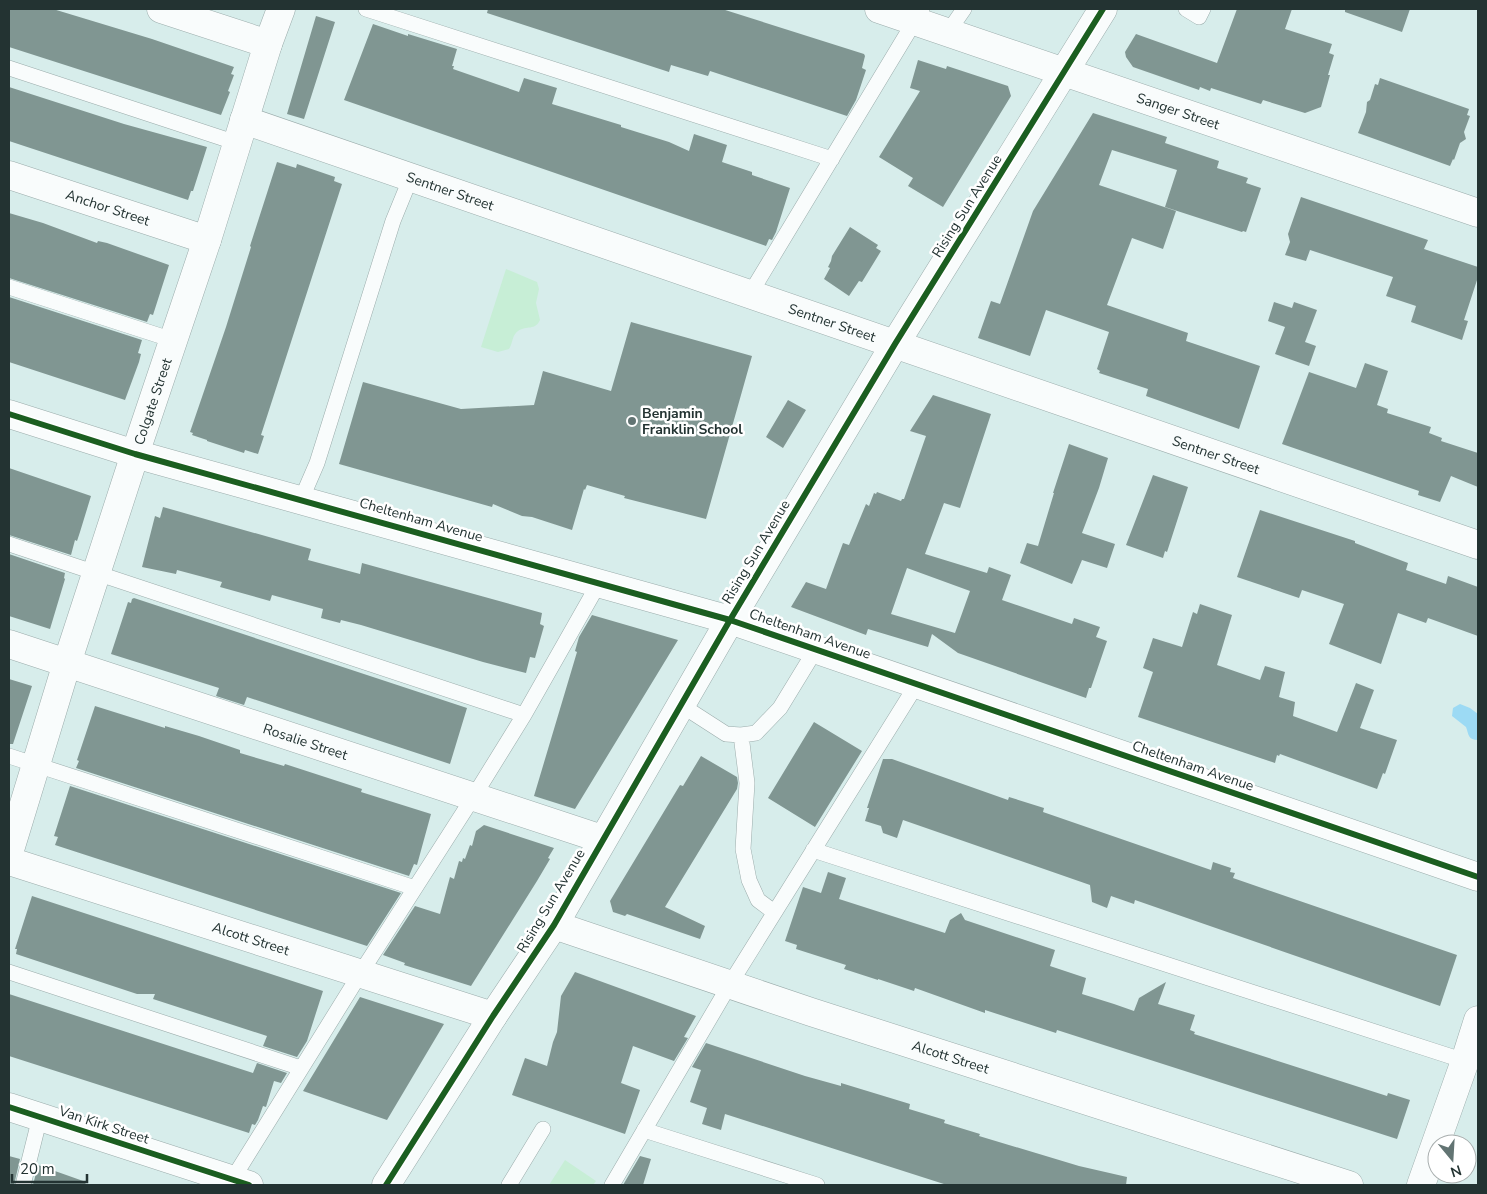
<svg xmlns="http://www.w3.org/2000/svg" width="1487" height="1194" font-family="'Nunito Sans',sans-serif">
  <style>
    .green { fill: #c7eed6 }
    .water { fill: #9cdaf4 }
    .building { fill: #809692; fill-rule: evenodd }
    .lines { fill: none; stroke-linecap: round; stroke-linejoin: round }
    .lane-casing { stroke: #9bacab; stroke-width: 16 }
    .street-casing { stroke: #9bacab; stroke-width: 29 }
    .secondary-casing { stroke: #9bacab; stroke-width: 29 }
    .lane { stroke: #f9fcfc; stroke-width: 15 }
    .street { stroke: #f9fcfc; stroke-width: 28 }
    .secondary { stroke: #f9fcfc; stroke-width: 28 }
    .cycleway-casing { stroke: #fff; stroke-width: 9 }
    .cycleway { stroke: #1b5e20; stroke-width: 6 }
    .poi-dot { fill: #627473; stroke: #fff; stroke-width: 2 }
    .labels { text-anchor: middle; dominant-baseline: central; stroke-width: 5; stroke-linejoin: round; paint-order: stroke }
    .street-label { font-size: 14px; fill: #233332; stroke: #fff }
    .poi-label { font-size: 14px; font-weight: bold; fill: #233332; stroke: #fff; text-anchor: start }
  </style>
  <rect width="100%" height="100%" fill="#d7edeb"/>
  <path class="green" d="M506 269 537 282 539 289 536 303 540 320C535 331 527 325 518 331 512 335 513 343 509 349L498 352 481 347Z
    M565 1160 596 1181 593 1185H549Z"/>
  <path class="water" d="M1460 704 1470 708 1478 714V740C1468 740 1469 735 1466 727L1452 716 1453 708Z"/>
  <path class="building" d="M9 9H53L152 39 234 67 231 74 234 75 228 91 230 92 221 115 9 47Z
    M488 9H722L864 54 865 56 862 68 866 70 856 100 847 116 710 71 708 76 671 65 669 72 487 13Z
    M1237 9H1292L1285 29 1332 44 1329 53 1334 55 1328 75H1330L1321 107 1305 113 1263 100 1261 104 1211 88 1210 91 1200 87 1199 90 1133 67 1126 57 1125 52 1136 34 1217 63Z
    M1345 9H1410L1402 32 1345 12Z
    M316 16 335 22 304 119 287 114Z
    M373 24 408 36V34L457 49 452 66H454L453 69 499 85 519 92 524 78 557 88 552 104 621 125V127L669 142 689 151 694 134 727 145 722 162 752 172V175L790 188 776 232 772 240 769 239 766 246 344 100Z
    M918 60 946 69 947 66 1008 86 1011 96 943 207 908 186 913 178 879 157 920 91 910 88Z
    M1380 78 1469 109 1467 115 1470 116 1464 132 1466 139 1460 143 1454 160 1453 159 1450 166 1358 133 1366 112 1367 102 1370 100 1375 84 1378 85Z
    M9 87 124 124 207 147 193 191H191L188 200 9 141Z
    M1093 113 1167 137 1165 143 1219 161 1217 168 1248 178 1246 183 1261 188 1246 232 1243 231 1242 232 1165 207 1177 170 1112 150 1099 185 1176 211 1163 249 1132 238 1107 305 1188 333 1186 341 1260 366 1239 429 1146 396 1148 389 1099 373 1100 371 1097 369 1109 332 1046 310 1030 356 978 338 991 301 1000 304 1033 211Z
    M277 162 296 168 297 164 335 177 334 181 342 184 261 435 264 436 258 454 245 450 244 453 207 441V440L192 435 193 433 190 432 226 327 251 247 250 246Z
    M1301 197 1428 240 1424 249 1478 267V277L1464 320 1468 321 1462 340 1411 322 1416 306 1386 296 1393 277 1310 250 1306 261 1285 255 1290 242 1288 234Z
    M9 213 43 223 97 243 98 241 107 243 169 265 153 315 150 314 147 322 9 278Z
    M850 227 878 245 876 248 881 251 862 282 859 281 849 296 824 279 830 268 828 267 831 261 832 256Z
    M9 297 142 340 138 353 141 354 139 362 125 400 9 362Z
    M1274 302 1292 308 1294 302 1317 310 1305 342 1316 346 1309 366 1275 354 1285 327 1268 321Z
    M631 322 752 356 706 519 624 498 625 496 587 485 585 490 584 489 572 530 532 517 522 516 493 504 492 507 339 464 363 382 461 409 534 405 543 371 611 391Z
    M1365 363 1388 371 1377 405 1388 409 1387 413 1431 427 1429 433 1442 438 1441 441 1478 453V487L1451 476 1440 502 1418 495 1419 491 1282 444 1309 372 1356 388Z
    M933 395 991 414 960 508 944 503 925 554 987 573 989 567 1011 575 1002 600 1072 624 1074 618 1100 627 1096 637 1107 641 1091 688H1089L1086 698 958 653 932 634 928 647 868 629 866 635 791 607 806 582 826 589 843 543 849 545 866 504 869 506 874 493 876 494 877 492 901 501 902 499H904L926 436 910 431ZM907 568 970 591 955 633 891 614Z
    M788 400 806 410 783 448 766 437Z
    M1069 444 1108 458 1099 488 1082 533 1115 544 1107 568 1082 560 1072 584 1020 563 1027 543 1038 546 1054 493H1053Z
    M9 468 91 496 80 532 77 541 75 540 71 555 9 535Z
    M1153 475 1188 487 1167 552 1165 551 1163 558 1126 545Z
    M163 507 311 549 308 560 360 574 362 563 542 613 540 624 544 626 535 658 530 657 526 673 483 662 361 625 341 620 340 623 321 618 323 609 272 595 270 601 220 587 222 582 177 570 176 574 142 567 155 516 160 518Z
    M1260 510 1355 541V543L1408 563 1406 570 1446 584 1448 576 1478 587V636L1428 618 1426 623 1398 613 1381 664 1329 644 1344 604 1302 590 1299 598 1237 577Z
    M9 554 65 573 64 578 65 579 50 629 9 616Z
    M134 598 467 708 450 764 247 697 244 705 216 696 219 688 111 654 128 602 131 603 132 599Z
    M1200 604 1232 615 1217 665 1260 680 1265 666 1285 672 1279 697 1295 702 1293 716 1337 732 1356 683 1374 690 1360 728 1397 740 1385 774 1383 773 1377 789 1280 754 1279 756 1277 755 1275 763 1138 717 1153 672 1143 668 1153 638 1182 647 1193 612 1197 614Z
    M592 615 678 640 575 809 534 796 577 652 575 651 579 637Z
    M9 679 32 686 13 744H9Z
    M95 706 165 728V726L199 736 240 750V753L284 766 285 764 362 789 361 792 431 814 417 865 414 864 409 876 76 768 79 761 77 760Z
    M814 722 862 751 815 827 768 798Z
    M701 756 737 777 738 783 737 789 665 907 705 926 700 939 627 914 625 916 613 912 610 901 680 785 683 786Z
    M883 759H892L1008 800 1009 797 1044 808 1043 812 1211 870 1213 862 1231 868 1230 872 1235 873 1233 878 1457 955 1440 1006 1135 900 1134 904 1111 896 1107 908 1092 902 1090 885 903 820 897 838 883 833 881 826 865 821 869 808H867Z
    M70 786 401 893 367 946 95 858 55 845 58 837 54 836Z
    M484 825 554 848 548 858 550 859 537 881 471 986 404 965 405 963 383 955 415 906 440 914 450 877 454 879 459 861 462 862 463 858 465 859 470 845 472 846 476 831Z
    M828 872 846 878 839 899 945 933 950 920 961 913 965 920 1055 950 1050 966 1086 978 1082 994 1114 1004 1134 1011 1139 998 1166 982 1158 1004 1195 1015 1190 1030 1195 1032 1194 1034 1387 1096 1388 1093 1410 1100 1397 1139 1057 1030 1056 1033 985 1010V1013L915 988 914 991 878 979V980L844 969 846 965 796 949 797 945 785 941 803 887 821 893Z
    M32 896 323 991 307 1041 297 1057 263 1046 267 1036 153 999 155 994H137L16 954 17 949H15Z
    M575 972 696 1016 684 1037 688 1038 674 1061 633 1046 621 1083 640 1090 625 1134 512 1095 525 1058 547 1066 553 1042 557 1032 561 996Z
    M9 994 253 1073 257 1063 287 1073 281 1083 274 1081 266 1107 263 1106 258 1120 255 1125 252 1124 249 1133 9 1056Z
    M360 997 444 1024 387 1120 303 1091Z
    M706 1043 805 1076 841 1086V1083L910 1104 909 1109 945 1120 944 1123 980 1134 979 1136 1079 1166 1127 1177 1126 1185H947L725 1114 721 1130 702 1124 707 1108 690 1102 701 1070 692 1067Z
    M9 1156 20 1159 14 1185H9Z
    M640 1156 651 1159 643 1185H623Z
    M38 1165 86 1182 85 1185H33Z"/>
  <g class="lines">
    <defs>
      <path id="lane" d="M366 9 832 159
        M1186 9 1199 17 1203 9
        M948 32 964 9
        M9 68 237 143
        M9 287 173 340
        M750 294 922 9
        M301 500 317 463 393 221 411 177
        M9 544 524 715
        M681 705 726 734 741 735 756 733 780 708 816 649
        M741 735 747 783 743 849 749 880 758 900 774 912
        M9 756 415 888
        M813 850 1465 1061
        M9 972 301 1068
        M644 1130 817 1185
        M232 1180 360 974 474 796 524 715 599 583
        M23 1185 40 1117
        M509 1185 543 1129
        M612 1185 730 984 917 684"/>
      <g id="street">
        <path d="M161 9 268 44"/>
        <path id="s1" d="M879 9 1478 213"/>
        <path id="s2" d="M244 120 1478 545"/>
        <path id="s3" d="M9 175 207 240"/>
        <path d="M9 414 135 454 730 620 1478 877"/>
        <path id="s4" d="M9 644 602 839"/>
        <path id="s5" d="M9 853 67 663 135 454 207 240 268 44 281 9"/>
        <path id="s6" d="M9 861 493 1016"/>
        <path id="s7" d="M554 925 811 1012 1349 1185"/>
        <path d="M9 1107 249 1185"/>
        <path d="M1421 1185 1465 1061 1478 1020"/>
      </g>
      <path id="secondary" d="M386 1185 493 1016 554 925 730 620 895 344 1103 9"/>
    </defs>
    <use href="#lane" class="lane-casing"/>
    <use href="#street" class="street-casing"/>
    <use href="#secondary" class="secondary-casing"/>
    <use href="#lane" class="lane"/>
    <use href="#street" class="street"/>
    <use href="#secondary" class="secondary"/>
    <defs>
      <path id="cycleway" d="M9 414 135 454 730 620 1478 877
        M9 1107 249 1185
        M386 1185 493 1016 554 925 730 620 895 344 1103 9"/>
    </defs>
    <use href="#cycleway" class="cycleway-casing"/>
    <use href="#cycleway" class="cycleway"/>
  </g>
  <circle class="poi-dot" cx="632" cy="421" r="5"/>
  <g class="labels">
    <g class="street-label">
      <text stroke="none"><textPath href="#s1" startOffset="316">Sanger Street</textPath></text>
      <text stroke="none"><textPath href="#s2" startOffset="218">Sentner Street</textPath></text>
      <text transform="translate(967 206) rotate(-58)">Rising Sun Avenue</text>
      <text stroke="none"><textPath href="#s3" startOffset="104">Anchor Street</textPath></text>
      <text stroke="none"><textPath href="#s2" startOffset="622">Sentner Street</textPath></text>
      <text stroke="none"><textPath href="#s5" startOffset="474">Colgate Street</textPath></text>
      <text stroke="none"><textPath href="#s2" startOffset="1028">Sentner Street</textPath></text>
      <text transform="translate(421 520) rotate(16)">Cheltenham Avenue</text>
      <text transform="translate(756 552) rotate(-59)">Rising Sun Avenue</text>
      <text transform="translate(810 634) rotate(19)">Cheltenham Avenue</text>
      <text stroke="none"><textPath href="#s4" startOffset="312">Rosalie Street</textPath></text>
      <text transform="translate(1193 766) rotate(19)">Cheltenham Avenue</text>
      <text transform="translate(551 901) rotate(-59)">Rising Sun Avenue</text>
      <text stroke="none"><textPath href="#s6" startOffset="254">Alcott Street</textPath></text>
      <text stroke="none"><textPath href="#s7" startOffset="418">Alcott Street</textPath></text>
      <text transform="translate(104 1125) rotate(18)">Van Kirk Street</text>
    </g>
    <g class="poi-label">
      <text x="642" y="413">Benjamin<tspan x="642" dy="16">Franklin School</tspan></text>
    </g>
  </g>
  <rect width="1487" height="1194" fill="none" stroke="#233332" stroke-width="20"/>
  <g transform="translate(1452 1159) rotate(162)"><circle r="24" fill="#ffffff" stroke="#a7adad"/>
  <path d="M0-4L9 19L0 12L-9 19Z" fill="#627473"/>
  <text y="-8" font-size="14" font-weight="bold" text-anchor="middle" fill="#233332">N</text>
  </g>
  <path d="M12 1174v8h75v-8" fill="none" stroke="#233332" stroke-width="2.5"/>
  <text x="20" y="1174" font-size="15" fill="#233332" stroke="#ffffff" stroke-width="4" paint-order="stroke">20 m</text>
</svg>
